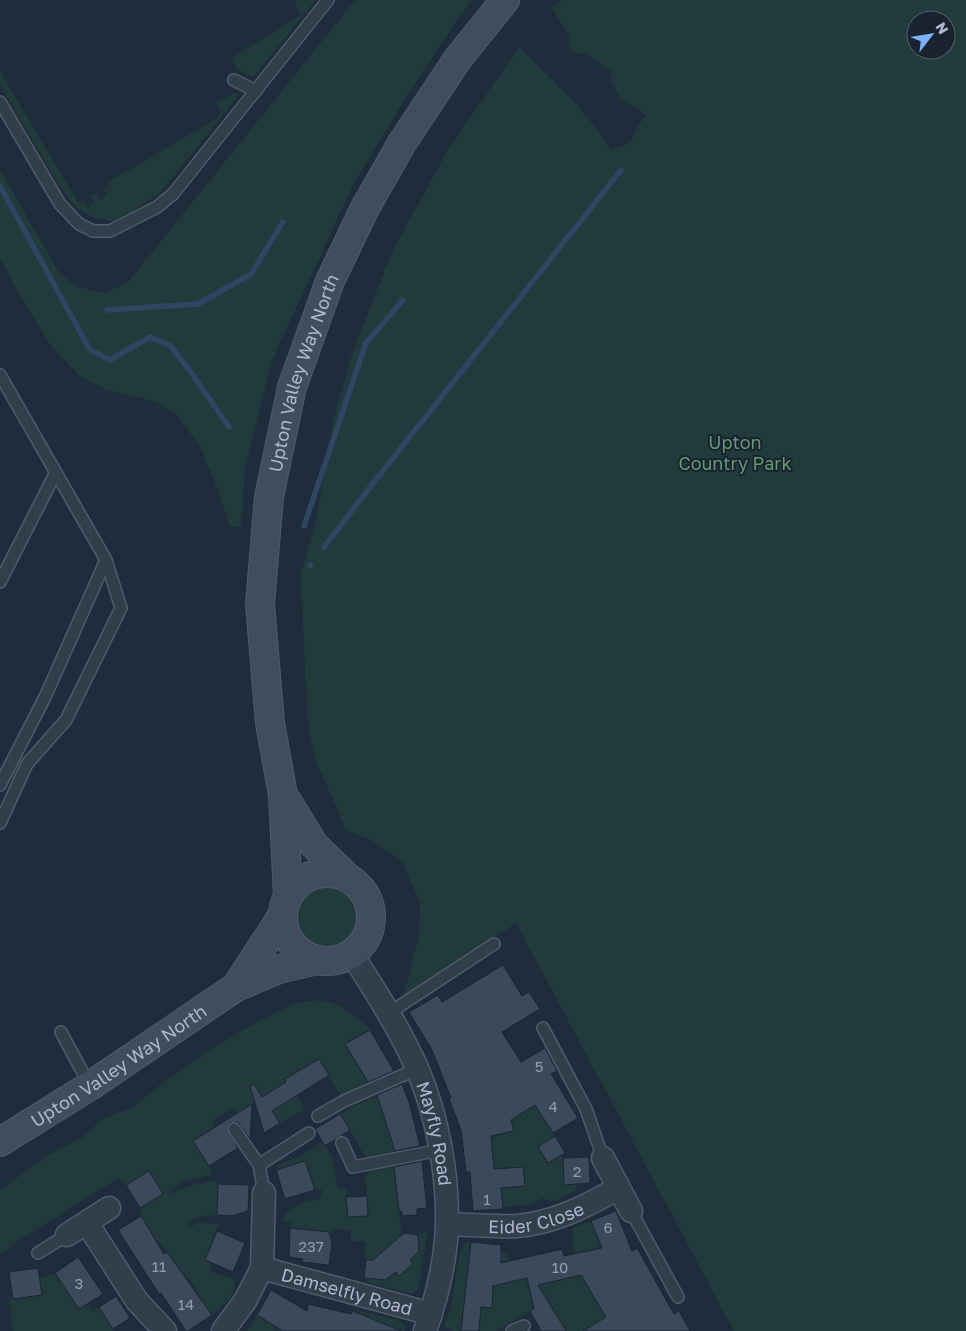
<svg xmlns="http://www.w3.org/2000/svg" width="966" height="1331" font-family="'Golos Text',sans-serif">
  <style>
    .green { fill: #213a3c; fill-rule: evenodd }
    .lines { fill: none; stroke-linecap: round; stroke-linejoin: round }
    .stream { stroke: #2f4663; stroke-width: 5.5 }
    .building { fill: #3b4a5b; stroke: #1b2532 }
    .lane-casing { stroke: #515b69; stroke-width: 14 }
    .street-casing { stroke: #515b69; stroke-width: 25 }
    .secondary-casing { stroke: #515b69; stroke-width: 30 }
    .lane { stroke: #333e4c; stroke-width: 11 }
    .street { stroke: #333e4c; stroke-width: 22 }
    .secondary { stroke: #414d5f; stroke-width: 28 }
    .labels { text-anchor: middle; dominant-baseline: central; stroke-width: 4; stroke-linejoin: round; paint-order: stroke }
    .number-label { font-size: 15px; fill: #919cad }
    .street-label { font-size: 18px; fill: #aeb8c8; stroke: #192330 }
    .park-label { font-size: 18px; fill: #639b6f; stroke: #192330 }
  </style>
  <rect width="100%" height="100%" fill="#1f2c3b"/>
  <path class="green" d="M299 0H316L255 75C242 79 237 67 231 58L301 15 294 3Z
    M355 0H473L458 18 409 93 354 183 273 358 245 469 241 526 230 527 214 480 200 447 177 415 157 402 107 390 80 376 51 346 20 296 0 257V169L59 273 77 287 106 293 128 282Z
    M561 0H966V1331H734L516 923 404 996 419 935 420 904 403 862 371 840 346 830 314 756 307 715 301 573 316 520 335 414 352 354 391 254 447 151 519 47C552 79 586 110 611 150L630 142 639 124 646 116 635 106 622 101 612 84 610 70 585 54 574 53 569 44V36L552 8ZM916 20H946V50H916Z
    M0 71 78 202 84 200 88 207 95 202 91 196 96 193 100 200 107 195 103 189 110 186 108 182 216 119 221 113 216 103 236 92 238 95 235 100 173 177 157 195 131 212 113 221 94 218 76 207 58 184 0 85Z
    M294 917a32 32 0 1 1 64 0a32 32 0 1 1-64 0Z
    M319 1000C343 1003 352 1014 370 1029L346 1044 368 1082 344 1095 338 1092 319 1059 285 1079 304 1107 302 1111 280 1123 262 1097 237 1114 234 1108 213 1120 215 1126 193 1141 209 1166 212 1174 185 1181 170 1190 173 1194 188 1186 214 1181 218 1184 217 1215 196 1217 188 1223 191 1227 198 1222 219 1224 205 1260 212 1263 209 1270 234 1280C237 1296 224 1305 212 1315L195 1289 192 1281C180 1275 176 1261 167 1251 156 1238 142 1226 140 1208L163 1194 149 1171 126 1185 120 1180V1177L18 1241 0 1255V1190L47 1156 81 1138 103 1119 131 1108 168 1079 205 1053 241 1031 292 1004Z
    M519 1060 534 1084V1106H536L555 1136 538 1147 548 1163 561 1155 563 1158 564 1184H577L576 1190 552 1202 544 1198 528 1205 502 1207 501 1188 525 1186 523 1167 494 1169 491 1141 494 1135 514 1131 509 1112Z
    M378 1096 395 1151 369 1158 364 1155 340 1114 357 1104Z
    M322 1142 332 1155 338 1189H346L348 1217 368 1215 366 1176 371 1170 394 1167 401 1230 400 1244 381 1260H366V1241H351V1230L332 1229V1235L305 1233 291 1228V1222L282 1221C288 1203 308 1203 323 1197L321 1189 315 1190 305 1161 276 1170 278 1165 301 1156Z
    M591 1221 601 1247 584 1258 592 1293 606 1317 583 1331H557L547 1301 496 1331H479L481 1310 464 1308 461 1331H453L444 1327 451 1305 460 1252 465 1243 471 1242 469 1272 501 1252 507 1253 515 1281 524 1278 519 1258 522 1259 529 1287 579 1275 574 1254 572 1228ZM467 1274 494 1276 491 1308 464 1305Z
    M418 1232 427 1234 419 1287 416 1292 411 1294 366 1282 364 1278 385 1280 419 1251Z
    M55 1273 79 1309 87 1304 92 1312 99 1307 113 1329V1331H13L9 1299 27 1297 40 1279Z
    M356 1310 398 1320C402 1323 406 1325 405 1331H375L371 1318 353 1311Z
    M257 1315 272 1324 294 1331H280L276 1329 274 1331H246Z"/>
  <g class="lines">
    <path class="stream" d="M0 186 90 350 110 360 150 337 171 346 190 371 229 427
      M107 310 198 304 251 274 283 222
      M304 526 366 343 403 300
      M324 547 367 491 621 170
      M310 566 311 565"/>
  </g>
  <path class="building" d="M503 965 522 996 529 992 540 1009 502 1032 521 1062 545 1048 557 1071 551 1074 578 1118 553 1133 535 1105 511 1120 514 1131 491 1136 494 1169 523 1167 525 1186 501 1188 503 1209 473 1211 470 1172H466L461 1130 449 1099 451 1098 432 1050 409 1012 438 995 442 1002Z
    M370 1030 394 1071 368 1082 345 1044Z
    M319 1059 329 1075 272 1111 280 1123 264 1133 250 1086 254 1084 262 1097 286 1082 285 1079Z
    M402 1084 409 1102 420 1146 395 1151 377 1095Z
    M252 1104 250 1139 238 1122 230 1123 227 1130 238 1148 209 1166 193 1141Z
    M340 1114 350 1130 325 1146 315 1129Z
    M555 1136 565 1153 548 1163 538 1147Z
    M589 1157 590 1183 564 1185 563 1158Z
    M305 1161 315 1190 285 1199 276 1170Z
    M422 1161 427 1208 417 1209V1215L402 1216V1211H399L394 1167Z
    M149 1171 163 1194 140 1208 126 1185Z
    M218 1184 249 1185 248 1211 231 1216 217 1215Z
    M367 1196 368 1216 348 1217 346 1197Z
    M616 1211 632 1251 637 1248 674 1314 679 1311 690 1331H583L606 1317 581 1275 538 1285 566 1331H541L530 1311 534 1309 527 1278 493 1286 492 1308 481 1307 479 1331H461L471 1242 501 1245V1263L562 1249 564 1256 602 1248 591 1221Z
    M141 1216 164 1254 167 1252 212 1315 188 1331H186L161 1293 159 1294 118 1230Z
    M290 1228 329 1232 332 1243 329 1265 302 1262 303 1259 289 1257Z
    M217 1231 245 1243 233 1272 205 1260Z
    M404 1233 418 1235 419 1251 410 1260 413 1264 399 1276 396 1272 385 1280 364 1278 366 1260H373Z
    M78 1257 103 1294 79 1309 55 1273Z
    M38 1268 42 1295 13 1299 9 1272Z
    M271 1290 307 1311 308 1304 351 1314 353 1311 401 1331H283L257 1315Z
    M116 1296 130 1318 113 1329 99 1307Z"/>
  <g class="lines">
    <defs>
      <path id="lane" d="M234 80 256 91
        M0 102 60 204 79 224 93 231H110L157 207 173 194 328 0
        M0 375 106 560 46 695 0 785
        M0 582 56 472
        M0 823 27 764 66 720 121 608 106 560
        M389 1013 494 944
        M543 1028 586 1109 603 1158
        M61 1032 90 1086
        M318 1116 344 1101 417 1069
        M234 1129 259 1165
        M342 1143 353 1167 440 1150
        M264 1193 259 1165 309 1133
        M631 1211 678 1297
        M38 1253 67 1235
        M512 1331 524 1326"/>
      <g id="street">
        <path id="s1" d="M351 953C375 990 399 1028 417 1068 437 1115 448 1172 447 1224 446 1260 437 1297 425 1331"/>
        <path d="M603 1158 631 1211"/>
        <path d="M87 1223 137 1301 165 1331"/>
        <path id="s2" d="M447 1224C470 1225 494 1227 517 1226 554 1223 587 1206 618 1188"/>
        <path d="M67 1235 109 1208"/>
        <path id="s3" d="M262 1268 431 1314"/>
        <path d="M223 1331 245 1301 262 1268 264 1193"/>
      </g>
      <g id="secondary">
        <path d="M285 798 314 845 346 876"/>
        <circle cx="327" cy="917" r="44"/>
        <path id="s4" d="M288 896 283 795 270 723 260 604 269 497 292 387 330 281 365 208 402 143 457 60 505 0"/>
        <path d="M236 987 282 916"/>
        <path id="s5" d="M0 1142 90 1086 236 987 279 969 318 960"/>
      </g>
    </defs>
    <use href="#lane" class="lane-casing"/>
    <use href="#street" class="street-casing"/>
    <use href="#secondary" class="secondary-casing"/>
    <use href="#lane" class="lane"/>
    <use href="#street" class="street"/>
    <use href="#secondary" class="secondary"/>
  </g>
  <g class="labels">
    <g class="number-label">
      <text x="539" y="1066">5</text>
      <text x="553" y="1106">4</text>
      <text x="577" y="1171">2</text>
      <text x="487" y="1199">1</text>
      <text x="608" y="1227">6</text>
      <text x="311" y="1246">237</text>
      <text x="159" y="1266">11</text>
      <text x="560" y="1267">10</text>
      <text x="79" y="1283">3</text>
      <text x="186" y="1304">14</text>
    </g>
    <g class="street-label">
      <text stroke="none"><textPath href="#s4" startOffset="530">Upton Valley Way North</textPath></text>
      <text stroke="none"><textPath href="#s5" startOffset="141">Upton Valley Way North</textPath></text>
      <text stroke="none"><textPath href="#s1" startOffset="201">Mayfly Road</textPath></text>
      <text stroke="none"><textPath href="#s2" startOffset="90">Eider Close</textPath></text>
      <text stroke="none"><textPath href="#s3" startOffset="88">Damselfly Road</textPath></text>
    </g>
    <g class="park-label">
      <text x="735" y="442">Upton<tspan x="735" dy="21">Country Park</tspan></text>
    </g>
  </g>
  <g transform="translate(931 35) rotate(59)"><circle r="24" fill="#192330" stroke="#555f6d"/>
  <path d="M0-4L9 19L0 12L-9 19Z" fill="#7cb1ff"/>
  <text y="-8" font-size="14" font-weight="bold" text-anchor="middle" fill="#aeb8c8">N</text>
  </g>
</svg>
